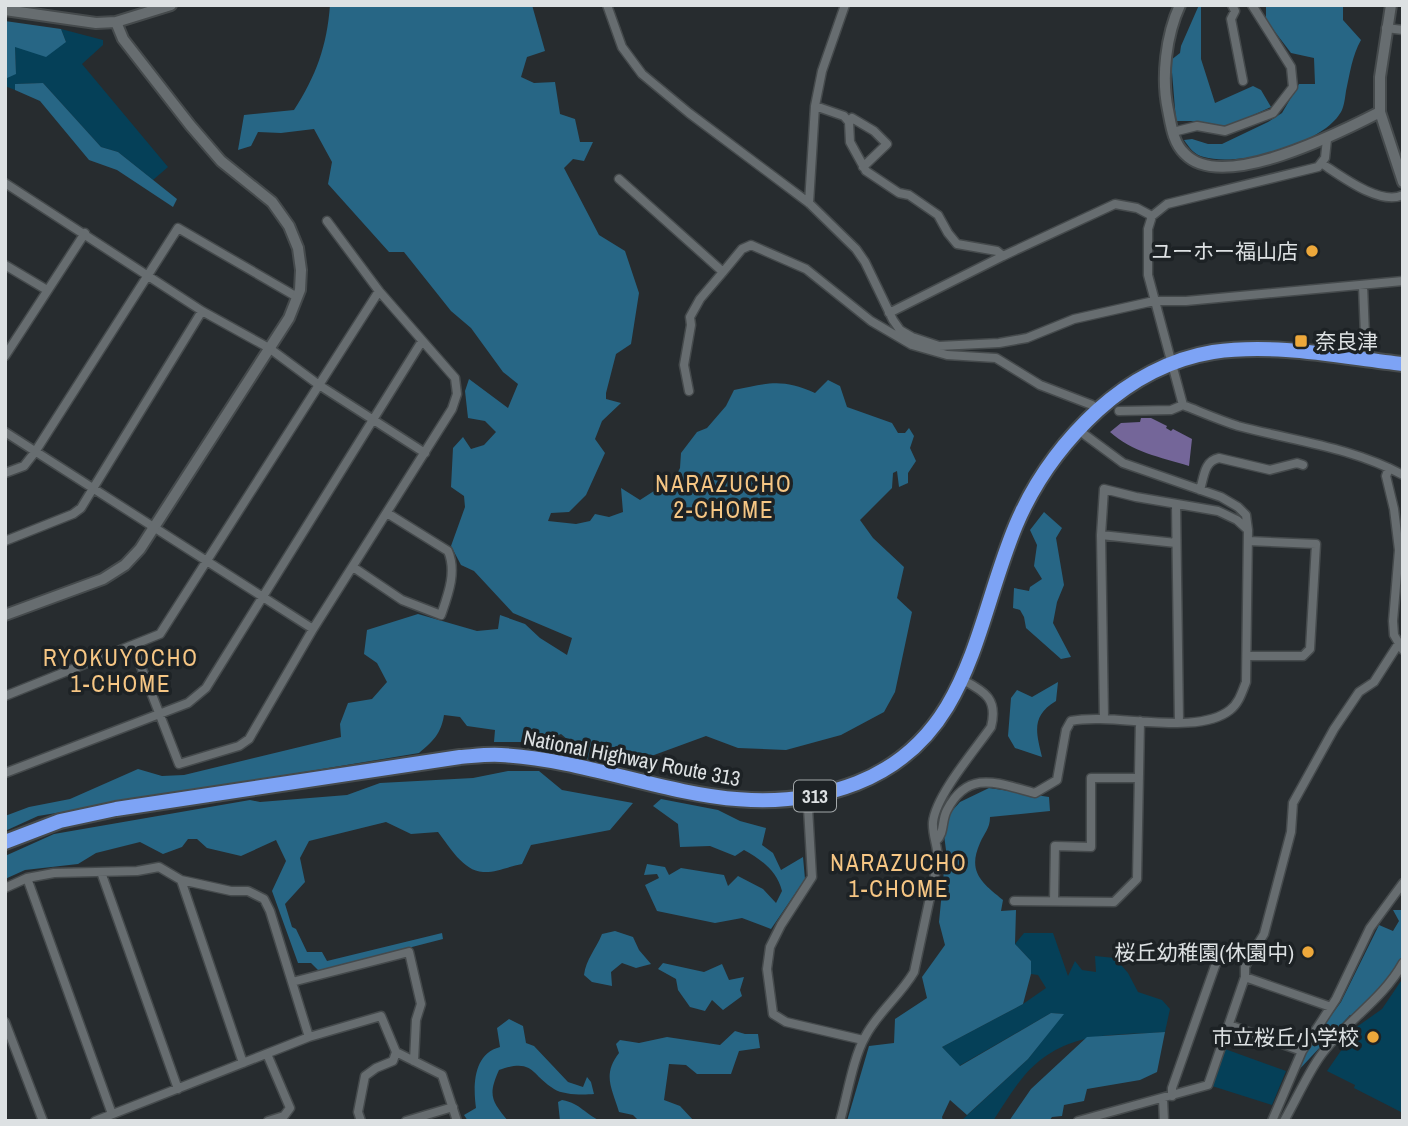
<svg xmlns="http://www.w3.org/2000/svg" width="1408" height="1126" font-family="'Archivo Narrow','Noto Sans JP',sans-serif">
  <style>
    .green { fill: #054058 }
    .forest { fill: #276685 }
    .water { fill: #746699 }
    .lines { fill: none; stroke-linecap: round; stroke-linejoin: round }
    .street-casing { stroke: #454a4c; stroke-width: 11 }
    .secondary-casing { stroke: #454a4c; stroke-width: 14 }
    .highway-casing { stroke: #454a4c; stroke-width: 18 }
    .street { stroke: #676d70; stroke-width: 8 }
    .secondary { stroke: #676d70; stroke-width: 10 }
    .highway { stroke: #7da3f5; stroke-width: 14 }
    .poi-dot { fill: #eda83b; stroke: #1d2225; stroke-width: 2.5 }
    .labels { text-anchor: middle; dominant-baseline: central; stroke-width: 7; stroke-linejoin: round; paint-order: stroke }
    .shield { fill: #1d2225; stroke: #a3a8aa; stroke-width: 2 }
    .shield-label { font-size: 19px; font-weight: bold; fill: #dde1e3 }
    .poi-label { font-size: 21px; fill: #dde1e3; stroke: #1d2225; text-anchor: end }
    .street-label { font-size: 21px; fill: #dde1e3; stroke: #1d2225 }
    .neighbourhood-label { font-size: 23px; letter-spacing: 2px; fill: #f6c684; stroke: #1d2225 }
  </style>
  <rect width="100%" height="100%" fill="#272c2f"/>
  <path class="green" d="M61 29 103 40V45L82 64 168 167 153 180 118 152 101 147 43 83 15 84V90L5 86V79L16 73 15 47 66 42Z
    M1024 933H1053L1068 976 1075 961 1082 970 1096 972 1095 956 1115 958 1128 973 1138 992 1162 1000 1170 1009 1165 1032C1110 1036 1064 1030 1024 1076 1013 1089 1003 1106 993 1121H961L1028 1059 1063 1014 1051 1013 959 1066 942 1047 1023 1004 1046 988 1038 975 1031 974V961L1015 944Z
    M1403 978V1109L1401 1112 1354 1088 1355 1085 1327 1071 1358 1026 1382 1009Z
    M1225 1049 1286 1071 1272 1105 1212 1086Z"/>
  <path class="forest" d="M330 5H532L545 51 527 57 521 77 534 83 555 82 560 114 575 119 580 142H593L584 161 573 159 564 168 599 235 625 251 639 293 631 344 616 354 606 393V399L621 403 602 421 595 439 605 453 586 495 569 512 551 513 548 521 576 524 590 521 595 514 609 517 623 512 621 488 640 500 654 491 671 486 680 468 681 453 697 432 707 428 726 406 734 390C768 383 782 378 815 393L828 380 840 386 847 407 892 423 898 433H905L909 428 914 436 910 448 916 461 908 473V483L899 487 897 471 893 473 892 488 860 520 873 538 904 567 897 598 912 612 895 692 884 712 841 735 786 750 738 748 706 736 635 762 611 754 587 759 573 757 574 745 561 734 542 742H494L495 730 467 726 460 717 444 715C441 734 433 741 419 753L38 816 5 831V816L29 807 70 799 138 769 162 776 184 775 341 737 340 724 348 703 372 699 387 682 377 663 364 654 367 630 418 614 477 631 498 629 500 615 525 624 540 638 567 655 572 638 513 613 474 571 461 565 451 546 465 507 464 496 451 487 453 448 463 437 471 449 484 445 496 432 485 421 468 418 465 391 469 379 508 408 518 384 503 372 471 328 451 311 404 252H389L328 184 332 162 314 129 281 133 258 132 251 146 238 150 244 115 294 110C316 76 327 46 330 5Z
    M1199 5H1201V59L1215 103 1253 86 1261 90 1271 107 1225 128 1191 121H1176L1171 60 1180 53 1181 46Z
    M1266 5H1343V20L1361 40C1352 56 1350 73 1346 91 1345 98 1344 107 1341 112 1322 145 1238 167 1204 157 1194 155 1189 147 1184 140L1192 139 1208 144H1222L1268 122 1282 113 1299 84H1315L1314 58 1291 53 1266 20Z
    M5 21 61 29 66 42 46 57 15 47 16 74 5 79Z
    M43 83 101 147 118 152 177 199 173 207 117 170 89 160 40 101 15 90V84Z
    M1044 512 1062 528 1056 538 1064 585 1057 602 1053 623 1071 657 1061 659 1026 628 1024 617 1020 610 1013 608 1014 588 1029 591 1030 587 1042 579 1034 566 1037 545 1030 530Z
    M1058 682 1056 701C1031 716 1036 732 1042 757L1015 748 1008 736 1011 698 1017 690 1032 697Z
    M508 771H539L562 790 633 803 610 830 531 845 522 864C510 866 495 873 483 872 463 871 449 846 438 832L411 834 386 822 309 841 300 858 305 882 285 904 292 927 296 929 307 952H322L327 961 442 933 443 939 319 971 311 963H298L272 891 286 861 276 840 241 856 207 848 197 839H188L182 847 163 854 140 842 96 853 78 864 25 870 5 879V856L54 834 250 800 260 802 347 795 380 783 473 778Z
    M989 788 1049 797 1050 811 990 817C990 829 984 833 980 843 967 872 982 883 1003 900L1001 911 1016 910 1015 944 1031 961V974L1023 1004 942 1047 960 1066 1051 1013 1064 1014 1028 1059 967 1115 950 1100 942 1117 943 1121H847L869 1046 894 1043 895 1019 927 998 922 977 945 945 939 922 946 850 944 835 951 812 960 802Z
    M661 799 718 810 740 821 766 828 762 845 773 853 781 870 803 857 805 879 771 929 742 918 715 923 657 911 645 885 659 878 657 874 644 875 647 864 665 867 669 875 681 868 724 875 728 886 738 876 763 889 776 903 782 891C777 871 762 860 744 850L735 856 710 846 680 847 678 824 653 806Z
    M1403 907C1403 922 1406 942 1403 957 1399 972 1366 1006 1354 1016L1350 1015 1296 1073 1306 1050 1341 1002 1379 925 1393 931 1399 921 1393 910H1401Z
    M615 931 633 937 639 950 651 964 636 968 622 963 611 972 612 986 592 982 584 975C586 959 596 949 602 934Z
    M663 963 704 972 722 964 729 980 744 977 740 990 742 996 723 1010 712 1000 705 1011 690 1007 678 990 676 979 658 969Z
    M509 1019 523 1026 526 1043 534 1046 568 1082 583 1087 587 1077 591 1082 594 1094C583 1095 563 1095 554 1089 530 1074 534 1058 499 1070 488 1095 491 1100 508 1121H468L464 1115 476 1108C473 1086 473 1054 500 1047L497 1028Z
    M735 1031 745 1034H758L760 1048 739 1051 731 1074H697L686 1065 669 1064 664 1100 680 1106 694 1121H639L633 1115 619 1112C612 1088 602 1075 619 1053L616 1044 620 1040 639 1043 667 1037 720 1045Z
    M1165 1032 1157 1072 1140 1080 1087 1089 1084 1101 1064 1105 1062 1116 1052 1117 1049 1121H1009L1031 1089 1087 1037Z
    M562 1100C582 1104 584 1114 601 1121H560L558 1102Z"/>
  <path class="water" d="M1141 418H1151L1167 426 1166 428 1171 431 1173 429 1192 439 1189 466C1160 457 1132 452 1110 432L1121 423 1140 422Z"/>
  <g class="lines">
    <defs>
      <path id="street" d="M607 5 622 47 642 74 689 113 809 203 856 249 865 262 893 320 900 330 912 337 939 346 999 343 1027 338 1074 319 1154 301H1186L1403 281
        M1232 5 1235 11 1231 19 1243 81
        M1386 28 1403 30
        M815 106 844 116 849 122 850 142 866 171 899 193 909 195 938 215 948 233 957 244 997 251 1003 256
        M849 122 852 118 874 131 887 144 863 167
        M1173 132 1197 126 1225 131 1273 113 1293 87 1291 67 1252 5
        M1327 139 1325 158 1318 167 1167 204 1152 216 1148 229V275L1183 405C1201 412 1219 420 1238 426 1294 441 1351 447 1403 475
        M1321 163C1341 176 1380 206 1403 195
        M619 179 723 272
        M5 183 202 311 269 348 319 385 425 453
        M809 203 815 106 822 71 845 5
        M5 265 47 290
        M1363 286 1366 360
        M889 313 1003 256 1115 204 1137 208 1152 216
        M5 356 85 233
        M689 391 684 365 691 325 690 317 700 299 723 272 742 249 751 245 806 269 871 321 912 345 947 355 996 358 1040 385 1092 405
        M1119 411 1171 410 1183 405
        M1077 429 1123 463 1221 497 1238 507 1246 515 1248 530
        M5 432 313 629
        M1389 468 1386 476 1394 509 1399 550 1393 621 1394 635 1403 650
        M5 473 24 466 35 452 178 228 297 297
        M1200 490C1204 477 1204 461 1219 458L1270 470 1297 463 1303 465
        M1176 504 1179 722
        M1101 535 1176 543
        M5 541 73 514 81 508 202 311
        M353 567 402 600 441 615C448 595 457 572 448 551L387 513
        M133 646 179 764 239 746 249 739 313 629 452 409 457 394 455 378 379 291 327 221
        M1247 656H1303L1310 649 1316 544 1248 541
        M5 696 160 634 379 291
        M5 773 188 703 206 688 422 341
        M805 798 808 808 812 877 781 925 770 947 767 969 773 1014 786 1022 863 1040
        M936 841C945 833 941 821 947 810 969 768 999 784 1035 793L1057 780 1066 730 1071 721C1114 712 1196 737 1230 710 1239 703 1242 692 1246 682L1248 530 1237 520 1218 511 1136 497 1104 489 1101 535 1104 719
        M101 872 178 1089
        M27 878 112 1114
        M181 880 243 1063
        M5 888 27 878 54 873 137 871 159 867 181 880 231 891H248L264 899 270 911 309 1037
        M1014 901 1114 902 1137 879 1140 721
        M1054 901 1055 846 1091 847V778H1139
        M1245 977V967L1250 957
        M292 982 409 952 421 1004 416 1020 414 1061
        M5 1022 43 1121
        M1229 1025 1302 1051
        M267 1054 290 1108 284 1116 268 1121
        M1172 1096V1088L1220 952 1250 957 1264 934 1291 832 1293 803 1334 729 1359 692 1374 682 1399 643
        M1163 1099 1164 1121
        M95 1121 309 1037 381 1016 396 1052 442 1075 457 1121
        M361 1121 358 1112 365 1076 376 1068 393 1061 396 1052
        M406 1121 453 1107
        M840 1121C847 1097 853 1058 865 1037 877 1013 900 996 914 972L938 860C938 846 932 835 933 822 936 795 975 750 991 727 998 700 986 692 963 680
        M1078 1121 1208 1085 1245 977 1331 1007
        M1272 1121 1302 1051 1336 999 1370 928 1403 883
        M1284 1121C1296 1100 1306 1077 1319 1058 1343 1023 1382 1001 1403 963"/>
      <path id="secondary" d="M1180 5C1166 35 1161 78 1168 110 1171 125 1173 143 1185 154 1222 193 1341 132 1380 112
        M1391 5 1380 77V112L1403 182
        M5 10 96 23 116 22 171 5
        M5 615 103 579 125 565 140 549 289 318 300 290 301 270 298 248 289 226 272 202 221 161 190 125 123 39 116 22"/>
      <path id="highway" d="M5 842 60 821 116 809 460 757C474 756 488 754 501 755 625 762 731 832 857 783 971 738 975 623 1016 525 1035 480 1062 443 1098 410 1130 381 1170 359 1213 352 1277 343 1340 357 1403 364"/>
    </defs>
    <use href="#street" class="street-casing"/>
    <use href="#secondary" class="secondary-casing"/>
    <use href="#highway" class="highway-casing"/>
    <use href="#street" class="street"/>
    <use href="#secondary" class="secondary"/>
    <use href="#highway" class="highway"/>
  </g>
  <g class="poi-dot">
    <circle cx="1312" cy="251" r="7"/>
    <rect x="1294" y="334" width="14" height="14" rx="3.5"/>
    <circle cx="1308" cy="952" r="7"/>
    <circle cx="1373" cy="1037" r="7"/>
  </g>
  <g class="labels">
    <rect class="shield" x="794" y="780.5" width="42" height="31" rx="5"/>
    <g class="shield-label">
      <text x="815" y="796">313</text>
    </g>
    <g class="poi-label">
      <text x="1298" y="251">ユーホー福山店</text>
      <text x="1315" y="341" text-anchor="start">奈良津</text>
      <text x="1294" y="952">桜丘幼稚園(休園中)</text>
      <text x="1359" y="1037">市立桜丘小学校</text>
    </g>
    <g class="street-label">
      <text transform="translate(632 758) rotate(11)">National Highway Route 313</text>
    </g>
    <g class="neighbourhood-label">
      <text x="724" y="483">NARAZUCHO<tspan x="724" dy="26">2-CHOME</tspan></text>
      <text x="121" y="657">RYOKUYOCHO<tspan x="121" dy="26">1-CHOME</tspan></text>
      <text x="899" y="862">NARAZUCHO<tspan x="899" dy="26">1-CHOME</tspan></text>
    </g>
  </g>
  <rect width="1408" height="1126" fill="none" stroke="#dde1e3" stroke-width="14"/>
</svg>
